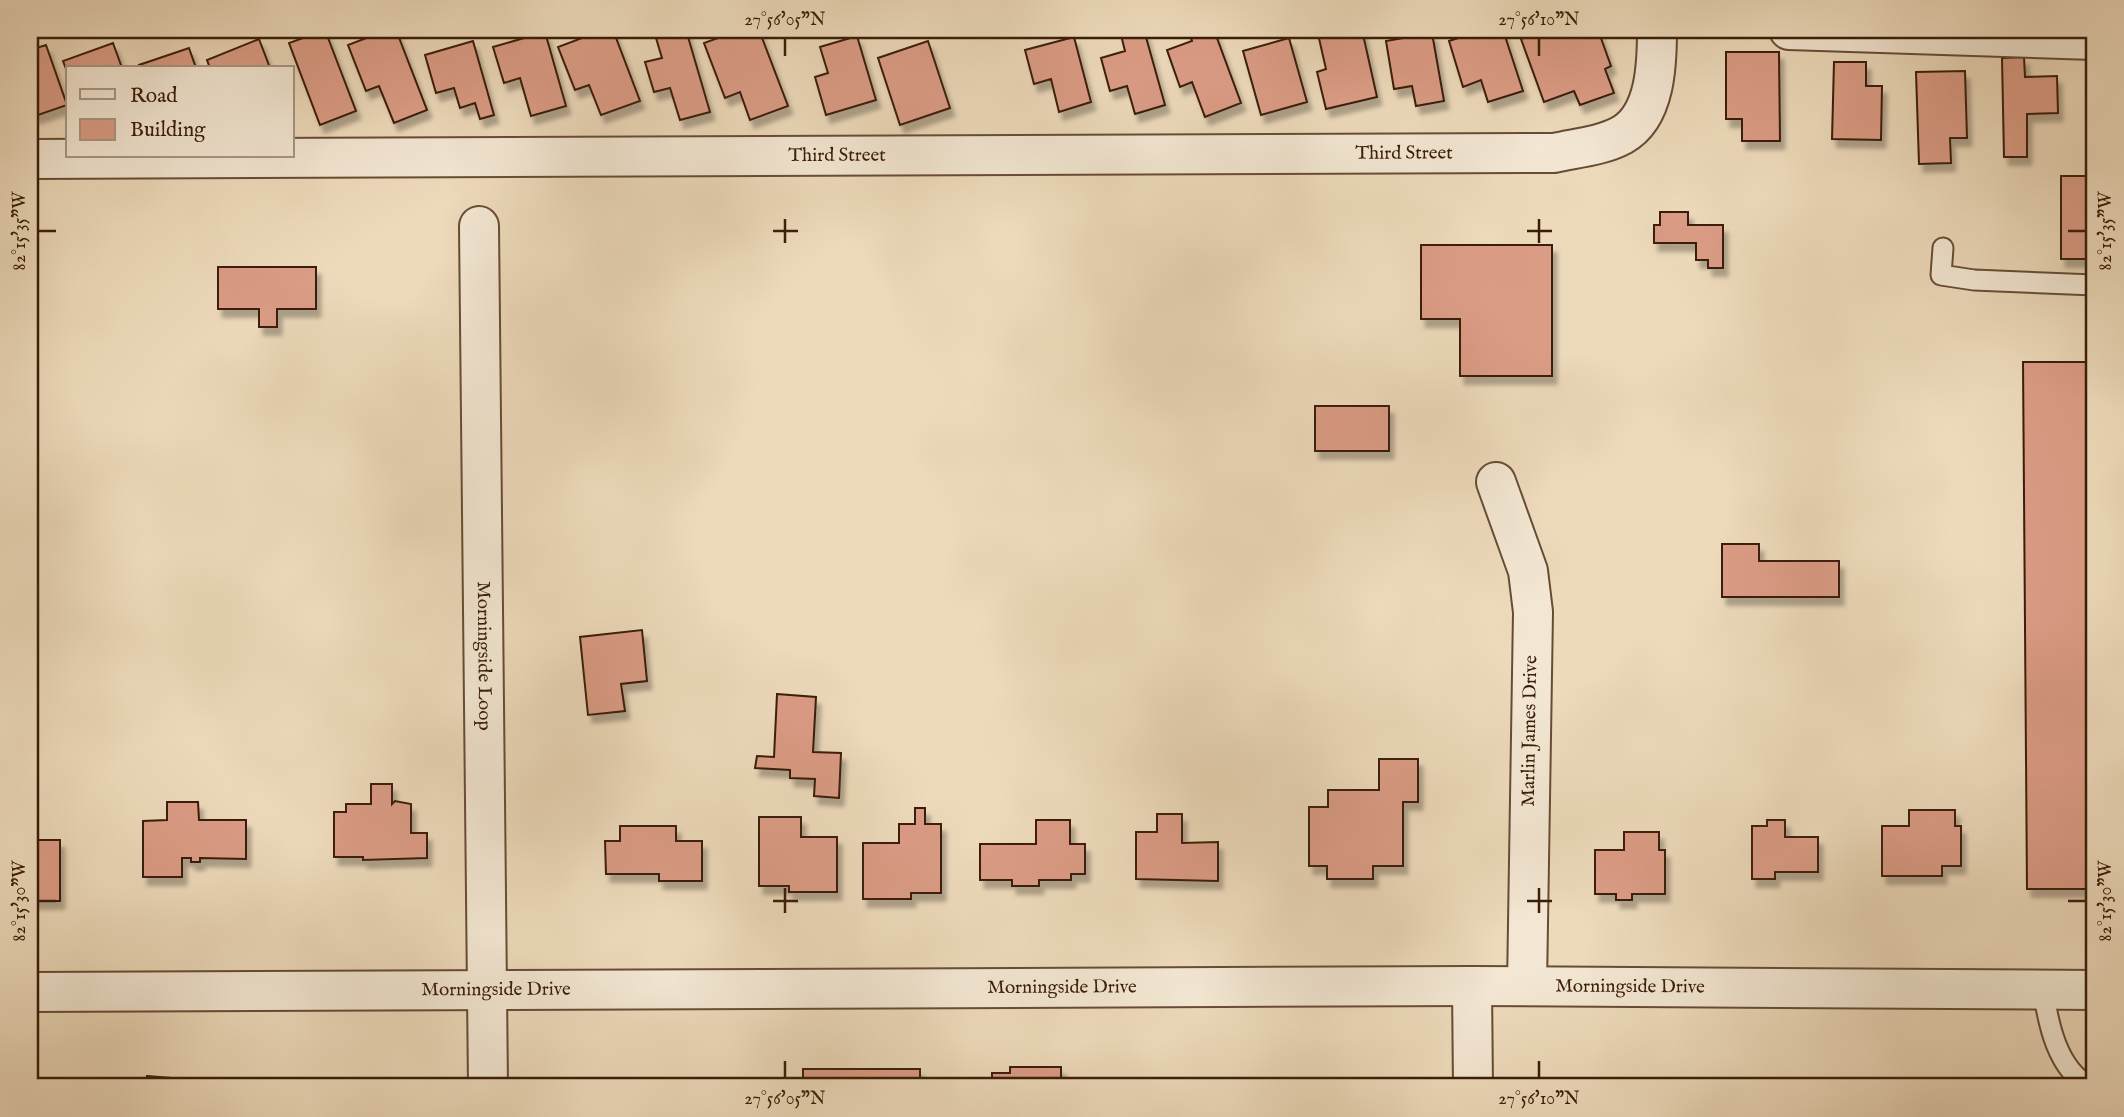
<svg xmlns="http://www.w3.org/2000/svg" width="2124" height="1117" font-family="'IM FELL English',serif">
  <style>
    .building { fill: #db9c85; stroke: #3a1d08; stroke-width: 2; filter: url(#shadow) }
    .lines { fill: none; stroke-linecap: round; stroke-linejoin: round }
    .service-casing { stroke: #674c35; stroke-width: 23 }
    .minor-casing { stroke: #674c35; stroke-width: 42 }
    .service { stroke: #f3e7d3; stroke-width: 19 }
    .minor { stroke: #f3e7d3; stroke-width: 38 }
    .ticks { fill: none; stroke: #3a1d08; stroke-width: 2.5 }
    .labels { text-anchor: middle; dominant-baseline: central; stroke-width: 7; stroke-linejoin: round; paint-order: stroke }
    .street-label { font-size: 19px; fill: #3a1d08; stroke: #f3e7d3 }
    .neatline { fill: none; stroke: #3a1d08; stroke-width: 2.5 }
    .ticks-label { font-size: 18px; text-anchor: middle; fill: #3a1d08 }
  </style>
  <defs>
    <filter id="shadow"><feDropShadow dx="4.5" dy="8" stdDeviation="2" flood-color="#0004"/></filter>
  </defs>
  <rect width="100%" height="100%" fill="#eddabb"/>
  <filter id="stains"><feTurbulence type="fractalNoise" baseFrequency=".00286" numOctaves="4"/><feColorMatrix values="0 0 0 0 .2 0 0 0 0 .09 0 0 0 0 .02 0 0 0 .5 -.17"/></filter>
  <radialGradient id="worn" r=".72"><stop offset=".6" stop-color="#630" stop-opacity="0"/><stop offset="1" stop-color="#630" stop-opacity=".3"/></radialGradient>
  <path class="building" d="M325 30 356 111 320 125 289 43Z
    M387 30H396L427 110 394 123 379 86 366 91 348 45Z
    M603 30H613L640 101 601 115 589 85 575 90 558 47Z
    M686 30 710 112 680 120 670 88 654 92 645 62 662 58 656 38Z
    M740 30H759L788 106 750 120 740 92 725 98 704 43Z
    M1144 30 1165 105 1135 114 1127 86 1110 91 1101 58 1125 51 1120 31Z
    M1188 30H1214L1241 103 1205 117 1192 82 1180 87 1167 50 1192 41Z
    M1336 30H1362L1377 97 1326 109 1317 72 1326 69 1318 34Z
    M1483 30H1503L1523 91 1488 102 1481 80 1463 87 1449 41Z
    M1547 30H1598L1611 66 1605 69 1614 93 1580 105 1574 91 1544 102 1521 39Z
    M545 32 566 106 531 116 520 78 504 83 493 47Z
    M1432 33 1444 101 1416 106 1412 86 1394 89 1386 41Z
    M857 36 876 100 826 115 815 77 828 73 820 47Z
    M1074 37 1091 102 1059 112 1051 79 1034 84 1025 50Z
    M1289 38 1307 102 1261 115 1243 51Z
    M259 39 270 68H210L207 60Z
    M473 41 494 115 480 119 475 103 460 108 454 88 436 93 425 55Z
    M928 41 950 108 900 125 878 58Z
    M113 43 122 68H68V74L63 61Z
    M46 45 67 105 35 116 30 101V50Z
    M189 48 196 68H140L139 65Z
    M1726 52H1779L1780 141H1742V119H1726Z
    M2024 57 2025 77 2057 76 2058 113 2027 114V157H2004L2002 58Z
    M1834 62H1866V86H1882L1881 140 1832 139Z
    M1965 71 1967 138H1950L1951 163 1919 164 1916 72Z
    M2061 176H2094V259H2061Z
    M1660 212H1688V225H1723V268H1708V260H1696V243H1654V225H1660Z
    M1421 245H1552V376H1460V319H1421Z
    M218 267H316V309H277V327H259V309H218Z
    M2023 362H2094V889H2027Z
    M1315 406H1389V451H1315Z
    M1722 544H1759V561H1839V597H1722Z
    M642 630 647 681 621 684 625 711 588 715 580 637Z
    M777 694 816 697 813 752 841 753 839 798 814 796 815 779 790 778V770L755 768 757 756 774 757Z
    M1379 759H1418V802H1403V866H1373V879H1327V866H1309V807H1328V790H1379Z
    M371 784H392V804L395 801 411 804V833H427V858L363 860V857H334V812H346V804H371Z
    M167 802H198L199 820H246V859L200 858V862H191V858H182V877H143V821L167 820Z
    M915 808H925V824H941V893H911V899H863V843H899V824H915Z
    M1909 810H1955V826H1961V866H1942V876H1882V826H1909Z
    M1157 814H1182V843L1218 842V881L1136 879V832H1157Z
    M759 817H801V837H837V892H789V886H759Z
    M1036 820H1070V844H1085V874H1071V880H1039V886H1012V880H980V844H1036Z
    M1767 820H1785V837H1818V872H1775V879H1752V826H1767Z
    M620 826H676V841H702V881H659V874H606L605 841H620Z
    M1624 832H1659V850H1665V894H1632V900H1616V894H1595V850H1624Z
    M30 840H60V901H30Z
    M1010 1067H1061V1087H992V1073H1010Z
    M803 1069H920V1087H803Z
    M147 1076 171 1078V1087H99V1082H147Z
    M1794 1078V1087H1737V1079Z
    M1565 1082H1612V1085L1639 1087H1565Z
    M1873 1083H1974V1087H1873Z
    M1296 1084H1329V1087H1296Z"/>
  <g class="lines">
    <defs>
      <path id="service" d="M1943 248 1941 275 1974 280 2094 285
        M2043 989C2048 1023 2057 1070 2091 1087"/>
      <g id="minor">
        <path d="M1789 30 2094 40"/>
        <path id="s1" d="M30 159 1554 153C1576 148 1602 146 1622 135 1656 116 1657 63 1657 30"/>
        <path id="s2" d="M479 226 488 1087"/>
        <path d="M1496 482 1528 571 1533 612 1527 986"/>
        <path d="M1472 986 1473 1087"/>
        <path id="s3" d="M30 992 1472 986 2094 990"/>
      </g>
    </defs>
    <use href="#service" class="service-casing"/>
    <use href="#minor" class="minor-casing"/>
    <use href="#service" class="service"/>
    <use href="#minor" class="minor"/>
  </g>
  <path class="ticks" d="M785 38V56M1539 38V56M785 219V243M1539 219V243M38 231H56M773 231H798M1527 231H1552M2068 231H2086M785 888V913M1539 888V913M38 901H56M773 901H798M1527 901H1552M2068 901H2086M785 1061V1078M1539 1061V1078"/>
  <g class="labels">
    <g class="street-label">
      <text stroke="none"><textPath href="#s1" startOffset="1374">Third Street</textPath></text>
      <text stroke="none"><textPath href="#s1" startOffset="807">Third Street</textPath></text>
      <text stroke="none"><textPath href="#s2" startOffset="430">Morningside Loop</textPath></text>
      <text transform="translate(1530 731) rotate(-89)">Marlin James Drive</text>
      <text stroke="none"><textPath href="#s3" startOffset="1600">Morningside Drive</textPath></text>
      <text stroke="none"><textPath href="#s3" startOffset="1032">Morningside Drive</textPath></text>
      <text stroke="none"><textPath href="#s3" startOffset="466">Morningside Drive</textPath></text>
    </g>
  </g>
  <rect width="2124" height="1117" fill="none" stroke="#eddabb" stroke-width="77"/>
  <rect x="66" y="66" width="228" height="91" fill="#f3e7d3" stroke="#a99682" stroke-width="2"/>
  <rect x="80" y="89" width="35" height="10" fill="#f3e7d3" stroke="#a99682" stroke-width="2"/>
  <text x="130" y="102" font-size="21" fill="#3a1d08">Road</text>
  <rect x="80" y="119" width="35" height="21" fill="#db9c85" stroke="#a99682" stroke-width="2"/>
  <text x="130" y="136" font-size="21" fill="#3a1d08">Building</text>
  <rect x="38" y="38" width="2048" height="1040" class="neatline"/>
  <g class="ticks-label">
    <text x="785" y="25">27°56'05"N</text>
    <text x="1539" y="25">27°56'10"N</text>
    <text transform="translate(2105 231) rotate(-90)" y="6">82°15'35"W</text>
    <text transform="translate(19 231) rotate(-90)" y="6">82°15'35"W</text>
    <text transform="translate(19 901) rotate(-90)" y="6">82°15'30"W</text>
    <text transform="translate(2105 901) rotate(-90)" y="6">82°15'30"W</text>
    <text x="785" y="1104">27°56'05"N</text>
    <text x="1539" y="1104">27°56'10"N</text>
  </g>
  <rect width="100%" height="100%" filter="url(#stains)"/>
  <rect width="100%" height="100%" fill="url(#worn)"/>
</svg>
